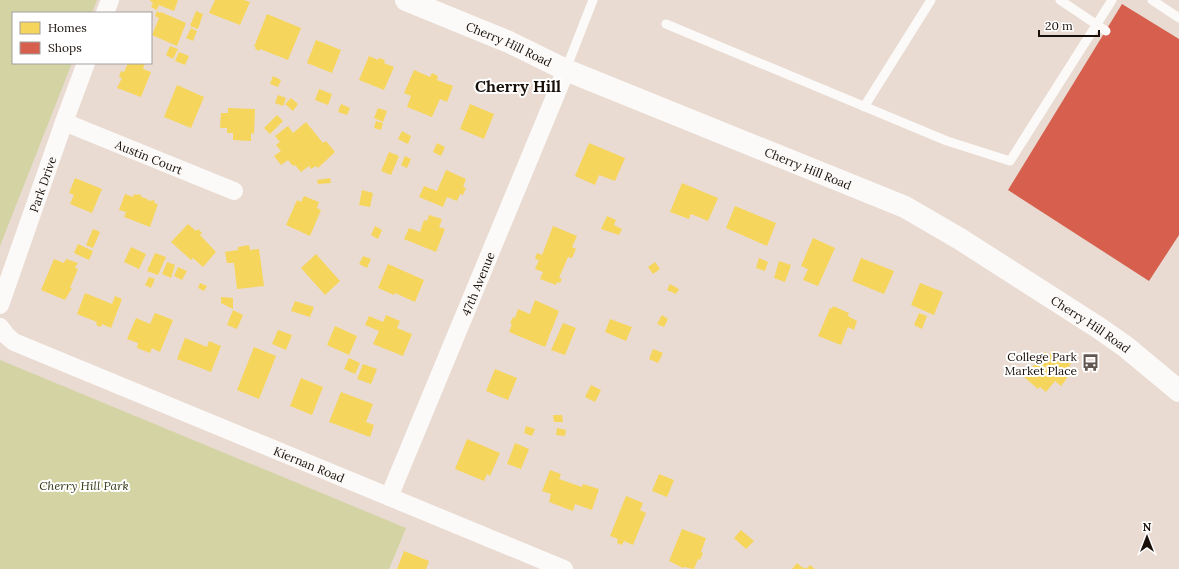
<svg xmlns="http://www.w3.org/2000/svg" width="1179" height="569" font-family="Lora,serif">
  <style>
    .green { fill: #d3d3a3 }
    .homes { fill: #f6d55c }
    .shops { fill: #d6604d }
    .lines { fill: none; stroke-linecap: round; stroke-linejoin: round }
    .lane { stroke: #fcfaf8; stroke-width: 9 }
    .street { stroke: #fcfaf8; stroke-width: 18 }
    .secondary { stroke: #fcfaf8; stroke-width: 22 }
    .labels { text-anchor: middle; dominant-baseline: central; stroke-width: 4; stroke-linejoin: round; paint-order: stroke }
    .street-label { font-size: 12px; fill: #19100a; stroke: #fff }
    .poi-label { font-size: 12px; fill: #19100a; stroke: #fff; text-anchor: end }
    .park-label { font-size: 12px; font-style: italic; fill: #333714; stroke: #fff }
    .district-label { font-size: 16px; font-weight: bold; fill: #19100a; stroke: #fff }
  </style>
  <rect width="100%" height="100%" fill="#e9dbd2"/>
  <path class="green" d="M0 0H97L92 13H13V63H72L0 246Z
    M0 360 406 528 389 569H0Z"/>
  <path class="homes" d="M151 0H178L174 11 159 5 157 10 151 7 153 3 150 1Z
    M215 0H244L250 2 240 25 209 13Z
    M157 11 160 13 161 12 186 23 177 46 152 35 159 18 155 16Z
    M196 11 203 14 198 29 190 26Z
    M267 14 301 28 288 60 260 49 259 51 255 49 256 47H254Z
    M191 28 197 31 193 41 186 38Z
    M316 40 341 50 332 73 307 63Z
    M170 46 178 49 173 59 166 55Z
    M179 52 189 56 185 65 175 61Z
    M369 56 378 60 379 58 385 60 384 63 394 67 384 90 359 80Z
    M128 63H145L143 69 151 72 141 97 117 88 122 78 119 77 121 71 124 72Z
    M414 70 430 77 432 73 438 76 437 80 453 86 447 102 440 99 432 117 407 107 411 96 404 93Z
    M273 76 281 80 278 87 270 84Z
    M177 85 204 97 191 128 164 117Z
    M319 89 332 94 328 105 315 100Z
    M278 95 286 98 283 106 275 103Z
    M291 98 298 104 293 111 285 104Z
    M341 104 350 108 347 115 338 112Z
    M470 104 494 114 484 139 460 129Z
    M228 108 255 109 254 134 251 133V141L233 140V133H227V128H220L221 113H228Z
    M378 108 387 111 383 122 374 118Z
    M277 115 283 121 270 134 264 128Z
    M376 121 383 123 381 130 374 128Z
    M306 122 323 143 326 141 335 152 318 168 316 166 311 169 309 166 301 172 295 165 293 166 288 160 281 165 274 156 281 151 276 145 280 142 275 136 288 126 293 133Z
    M402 131 411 136 408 144 398 139Z
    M437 143 445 147 441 156 433 152Z
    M589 143 625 158 615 181 599 175 595 185 575 176Z
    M389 152 399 156 391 175 381 171Z
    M405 156 411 159 407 168 401 165Z
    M446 170 466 179 463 187 466 188 463 195 460 194 457 201 447 197 443 207 419 197 424 186 437 191Z
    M75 178 102 189 92 213 70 204 74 195 69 193Z
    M330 178 331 183 318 184 317 180Z
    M682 183 718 198 708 221 691 214 689 219 670 212Z
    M362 190 373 193 370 207 359 205Z
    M125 194 133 197 134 194 137 195 138 194 142 196 141 197 148 199 147 200 151 201 152 200 155 201 154 203 158 204 150 227 124 217 126 212 119 210Z
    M304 196 319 202 317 208 321 210 310 236 286 225 297 200 301 202Z
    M735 206 776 223 767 246 726 228Z
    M429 215 442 219 439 227 445 229 436 252 404 239 409 228 420 232 424 220 427 221Z
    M607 216 616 220 614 225 622 229 619 235 601 229Z
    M188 224 196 231 198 229 202 233 200 235 216 252 203 267 193 258 191 260 171 242Z
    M375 226 382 230 378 239 371 235Z
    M553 226 577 236 572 247 576 249 572 258 568 257 559 278 562 279 560 283 557 282 556 285 540 279 543 272 535 269 539 260 535 259 537 253 542 255Z
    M93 229 100 232 93 248 86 245Z
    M813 238 835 248 818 286 803 280 808 269 801 266Z
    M78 244 93 251 89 260 74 253Z
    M249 245 250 250 259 249 264 286 237 289 234 263H227L225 252 238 250V247Z
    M131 247 146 254 139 269 124 262Z
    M155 253 166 257 158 275 147 271Z
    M316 254 340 281 325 295 301 268Z
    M363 256 371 259 367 268 359 264Z
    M759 258 768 262 765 271 756 268Z
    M861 258 894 271 884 294 852 281Z
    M54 259 64 263 66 259 78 263 75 268 78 269 70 288H72L65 300 41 290Z
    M779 261 791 265 785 282 774 278Z
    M167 262 175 265 171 278 162 274Z
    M655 262 660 269 653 274 648 267Z
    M388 264 424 280 415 302 395 293 394 295 378 288Z
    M178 267 187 271 182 280 174 276Z
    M149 277 155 279 151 288 145 285Z
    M200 283 207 286 204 291 198 288Z
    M920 283 943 292 934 315 911 305Z
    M670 284 679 289 676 294 667 290Z
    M85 293 112 304 115 296 122 299 111 328 102 324 101 327 96 325 97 322 77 314Z
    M221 297 233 298V309L221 303Z
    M535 300 559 311 545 347 509 332 512 324 510 323 513 317 515 318 518 309 530 314Z
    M295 301 314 307 310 317 291 311Z
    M833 306 849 313 848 316 857 321 854 330 848 327 841 345 818 336 830 308 832 309Z
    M233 310 243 315 237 329 227 325Z
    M155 313 173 320 160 352 152 348 150 353 137 348 138 343 127 339 136 318 150 324Z
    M919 313 927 316 922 329 914 325Z
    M386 315 400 321 397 328 412 334 403 356 373 344 379 331 365 325 369 316 383 322Z
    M662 315 668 319 664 327 657 324Z
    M610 319 632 327 626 341 605 332Z
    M563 323 576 328 565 355 551 350Z
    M335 326 357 336 349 355 327 345Z
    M278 330 292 335 286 350 272 344Z
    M185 338 207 347 209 341 221 346 211 372 177 359Z
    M254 347 276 356 259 399 237 390Z
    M653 349 663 353 658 363 649 359Z
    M1053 350 1071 364 1067 369 1071 373 1061 386 1055 381 1046 392 1040 387 1038 389 1024 377 1045 352 1049 355Z
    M349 358 360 363 355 374 344 369Z
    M363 364 377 369 371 384 357 379Z
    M495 369 517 378 508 400 486 391Z
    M301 378 323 387 312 415 290 406Z
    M591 385 601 390 595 402 585 397Z
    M341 392 373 404 366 422 374 425 370 437 329 422Z
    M553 415H562L563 422H554Z
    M526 426 535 429 532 436 524 433Z
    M557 428 566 430 565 436 556 435Z
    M467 439 500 453 490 476 487 474 484 481 455 469Z
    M515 443 529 449 521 469 507 464Z
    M550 470 561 474 559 479 582 487 583 484 599 489 592 510 575 504 573 511 549 502 551 494 542 491Z
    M659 474 674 480 667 497 652 491Z
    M626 496 643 503 640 510 646 513 633 545 624 541 622 545 617 543 618 539 610 536Z
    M682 529 706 538 701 552 703 553 700 560 698 559 694 569 684 567 683 568 669 561Z
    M741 530 754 541 746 549 734 538Z
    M404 551 429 561 426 569H397Z
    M797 563 803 568 804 567 806 569 810 565 815 569H792Z"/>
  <path class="shops" d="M1122 4 1179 39V235L1149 281 1008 190Z"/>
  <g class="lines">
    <path class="lane" d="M1060 0 1106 31
      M1152 0 1179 18
      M666 24 947 141 1010 161 1112 0
      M566 69 593 0
      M864 107 931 0"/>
    <g class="street">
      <path d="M105 13 110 0"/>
      <path id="s1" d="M64 122 234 191"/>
      <path id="s2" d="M0 305 64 122 86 63"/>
      <path id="s3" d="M0 327 7 336 14 342 564 569"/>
      <path id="s4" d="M389 497 566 70"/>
    </g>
    <path class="secondary" id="s5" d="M406 0 509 42 566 70 905 207 960 239 1099 328 1126 347 1179 391"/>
  </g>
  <defs>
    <symbol id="bus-bare" viewBox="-9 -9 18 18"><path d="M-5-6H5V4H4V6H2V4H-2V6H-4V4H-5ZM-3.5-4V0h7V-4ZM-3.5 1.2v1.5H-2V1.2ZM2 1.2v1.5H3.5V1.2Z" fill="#625750" stroke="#fff" stroke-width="2.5" paint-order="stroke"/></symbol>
  </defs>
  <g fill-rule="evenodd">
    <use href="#bus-bare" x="1078" y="350" width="25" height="25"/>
  </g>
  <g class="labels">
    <g class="street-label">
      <text stroke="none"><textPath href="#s5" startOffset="112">Cherry Hill Road</textPath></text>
      <text stroke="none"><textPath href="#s1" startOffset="92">Austin Court</textPath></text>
      <text stroke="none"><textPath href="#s5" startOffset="436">Cherry Hill Road</textPath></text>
      <text stroke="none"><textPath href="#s2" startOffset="128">Park Drive</textPath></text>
      <text stroke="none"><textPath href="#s4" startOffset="231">47th Avenue</textPath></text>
      <text stroke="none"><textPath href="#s5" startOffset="760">Cherry Hill Road</textPath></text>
      <text stroke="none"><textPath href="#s3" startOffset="340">Kiernan Road</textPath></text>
    </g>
    <g class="poi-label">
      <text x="1077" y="356">College Park<tspan x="1077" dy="14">Market Place</tspan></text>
    </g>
    <g class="park-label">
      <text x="84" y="485">Cherry Hill Park</text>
    </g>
    <g class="district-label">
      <text x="518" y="86">Cherry Hill</text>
    </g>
  </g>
  <rect x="12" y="12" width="140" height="52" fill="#ffffff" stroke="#a39f9d"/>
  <rect x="20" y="22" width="20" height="12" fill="#f6d55c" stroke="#a39f9d"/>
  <text x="48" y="32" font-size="12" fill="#19100a">Homes</text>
  <rect x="20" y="42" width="20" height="12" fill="#d6604d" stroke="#a39f9d"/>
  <text x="48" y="52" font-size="12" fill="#19100a">Shops</text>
  <g transform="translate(1147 537)" stroke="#ffffff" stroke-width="3" paint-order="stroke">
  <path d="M0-3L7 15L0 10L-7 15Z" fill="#19100a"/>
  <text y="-6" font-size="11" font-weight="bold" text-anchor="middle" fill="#19100a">N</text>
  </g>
  <path d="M1039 30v6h60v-6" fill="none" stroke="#19100a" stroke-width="2"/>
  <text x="1045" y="30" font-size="12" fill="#19100a" stroke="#ffffff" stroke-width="3" paint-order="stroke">20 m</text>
</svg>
